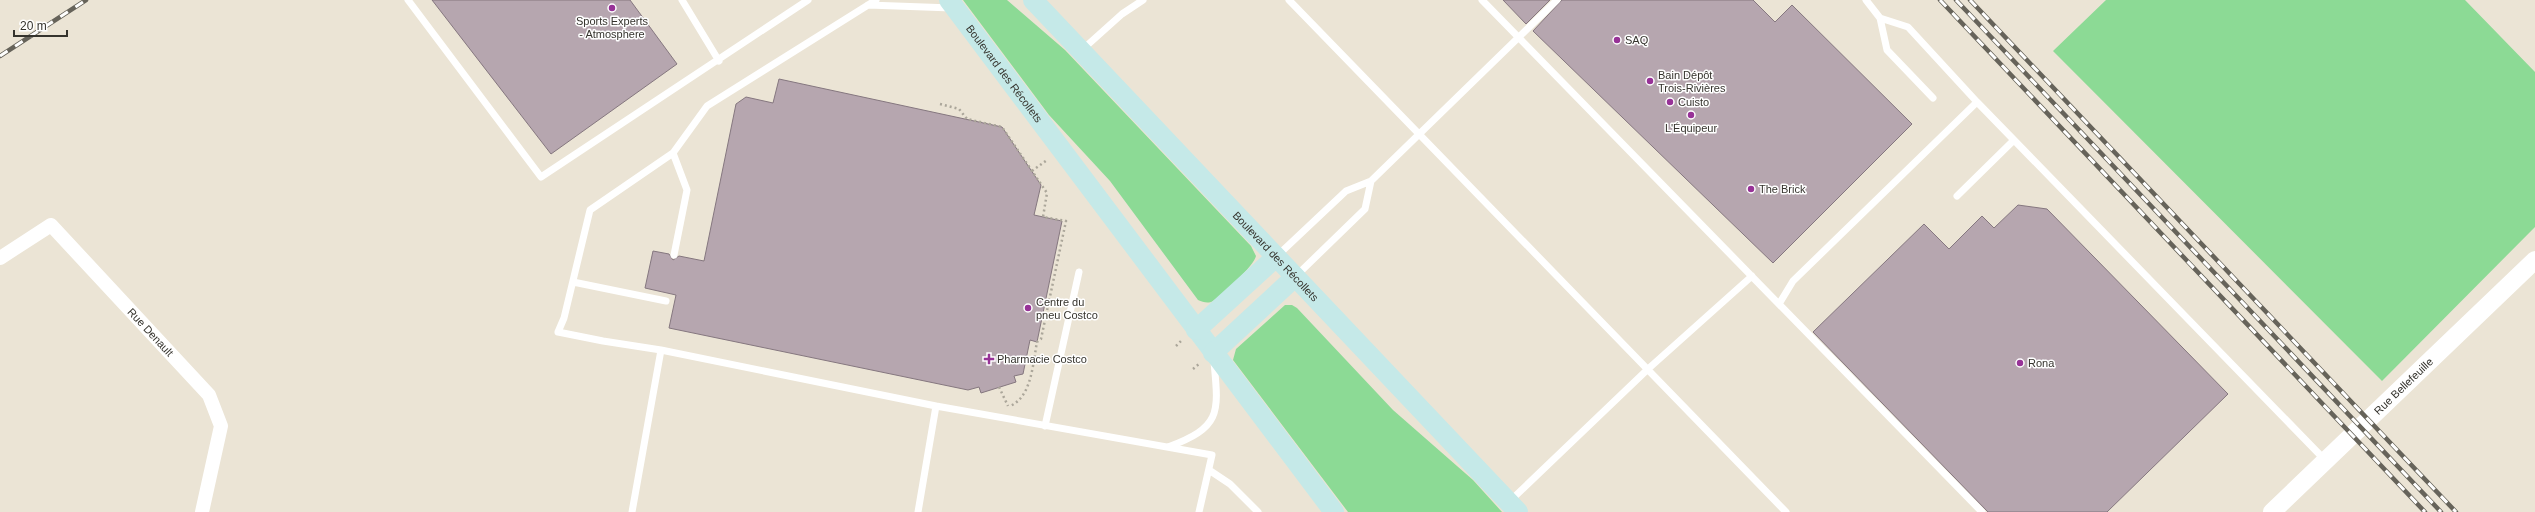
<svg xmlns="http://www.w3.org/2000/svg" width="2535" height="512" font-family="Arial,sans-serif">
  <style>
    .green { fill: #8cda95 }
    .building { fill: #b6a6af; stroke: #85777f }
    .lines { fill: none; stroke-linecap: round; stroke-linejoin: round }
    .path { stroke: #aba69a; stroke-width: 2.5; stroke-dasharray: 2 3; stroke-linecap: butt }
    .service { stroke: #fff; stroke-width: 7 }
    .minor { stroke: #fff; stroke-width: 14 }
    .tertiary { stroke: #fff; stroke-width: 18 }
    .secondary { stroke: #c5e9e8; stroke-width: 20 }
    .rail-casing { stroke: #66635a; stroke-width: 4.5 }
    .rail { stroke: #fff; stroke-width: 3; stroke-dasharray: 9; stroke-linecap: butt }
    .poi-dot { fill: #973297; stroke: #fff; stroke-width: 1.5 }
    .labels { text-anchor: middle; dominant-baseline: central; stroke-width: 3; stroke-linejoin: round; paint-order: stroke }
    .poi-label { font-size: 11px; fill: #35332d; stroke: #fff; text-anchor: start }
    .street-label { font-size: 11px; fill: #35332d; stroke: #fff }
  </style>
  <rect width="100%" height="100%" fill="#ebe4d5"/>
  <path class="green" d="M963 0H1007L1065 50 1251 246 1256 256C1254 266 1223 294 1213 301 1208 304 1203 302 1198 300L1110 181 1049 115Z
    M2106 0H2465L2535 72V227L2382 381 2053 51Z
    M1285 305H1292L1297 308 1393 410 1473 480 1502 512H1348L1233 360 1236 349Z"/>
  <path class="building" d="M432 0H630L677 64 551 154Z
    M1503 0H1550L1526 24Z
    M1562 0H1753L1775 22 1792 5 1912 124 1773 263 1533 31Z
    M779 79 1002 127 1041 185 1034 215 1062 221 1037 342 1030 340 1023 374 1014 376 1016 382 981 393 979 387 968 390 669 328 676 295 645 288 653 251 669 254 673 260 679 256 704 261 736 104 746 97 773 103Z
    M2018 205 2047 209 2228 394 2107 512H1988L1813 332 1924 224 1949 249 1982 216 1994 228Z"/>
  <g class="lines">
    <path class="path" d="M940 104 959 109 967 119 1002 127 1047 193 1043 217 1066 221 1041 339 1037 342C1033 362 1032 397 1010 406
      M1032 171 1047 160
      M1176 346 1181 341
      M1193 369 1199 364
      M999 387 1008 406"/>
    <path class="service" d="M408 0 541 177 808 0
      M682 0 719 61
      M1289 0 1786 512
      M1482 0 1982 512
      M1866 0 1880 18 1908 27 1977 102 2325 460
      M868 5 952 8
      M1880 18 1887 50 1933 98
      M1083 49 1122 14 1143 0
      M673 153 687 190 674 255
      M1957 196 2014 140
      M1277 256 1346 191 1371 181 1557 0
      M1296 276 1365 209 1371 181
      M573 282 666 301
      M1779 304 1793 281 1977 102
      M661 350 603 341 558 332 564 318 590 210 673 153 707 106 876 0
      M1045 426 1079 272
      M1168 447C1221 427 1219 414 1214 362
      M1209 470 1230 484 1258 512
      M1509 502 1648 369 1752 276
      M632 512 661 350 936 406
      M918 512 936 406 1212 455 1199 512"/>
    <path class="minor" id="s1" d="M0 258 51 225 209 395 221 426 202 512"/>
    <path class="tertiary" id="s2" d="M2272 512 2535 260"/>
    <g class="secondary">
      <path id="s3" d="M949 0 1334 512"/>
      <path id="s4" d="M1033 0 1518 512"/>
      <path d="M1196 330 1276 257"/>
      <path d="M1213 353 1295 277"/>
    </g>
    <defs>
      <path id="rail" d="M1940 0 2425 512
        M1956 0 2441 512
        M1970 0 2456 512
        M0 56 86 0"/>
    </defs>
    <use href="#rail" class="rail-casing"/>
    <use href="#rail" class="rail"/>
  </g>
  <g class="poi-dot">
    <circle cx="612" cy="8" r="4"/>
    <circle cx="1617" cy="40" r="4"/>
    <circle cx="1650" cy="81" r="4"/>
    <circle cx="1670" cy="102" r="4"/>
    <circle cx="1691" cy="115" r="4"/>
    <circle cx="1751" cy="189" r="4"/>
    <circle cx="1028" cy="308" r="4"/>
    <path d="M987 353h4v4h4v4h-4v4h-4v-4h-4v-4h4z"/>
    <circle cx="2020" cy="363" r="4"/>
  </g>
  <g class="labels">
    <g class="poi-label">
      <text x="612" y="21" text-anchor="middle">Sports Experts<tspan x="612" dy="13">- Atmosphere</tspan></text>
      <text x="1625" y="40">SAQ</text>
      <text x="1658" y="75">Bain Dépôt<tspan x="1658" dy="13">Trois-Rivières</tspan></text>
      <text x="1678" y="102">Cuisto</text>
      <text x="1691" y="128" text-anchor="middle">L'Équipeur</text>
      <text x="1759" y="189">The Brick</text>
      <text x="1036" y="302">Centre du<tspan x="1036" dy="13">pneu Costco</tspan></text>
      <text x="997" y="359">Pharmacie Costco</text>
      <text x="2028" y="363">Rona</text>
    </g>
    <g class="street-label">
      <text stroke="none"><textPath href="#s3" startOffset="92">Boulevard des Récollets</textPath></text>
      <text stroke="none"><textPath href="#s4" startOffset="353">Boulevard des Récollets</textPath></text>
      <text stroke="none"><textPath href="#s1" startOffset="207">Rue Denault</textPath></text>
      <text stroke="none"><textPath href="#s2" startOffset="182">Rue Bellefeuille</textPath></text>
    </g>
  </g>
  <path d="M14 30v6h53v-6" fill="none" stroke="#35332d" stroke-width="2"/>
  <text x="20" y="30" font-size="12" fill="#35332d" stroke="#ffffff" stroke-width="3" paint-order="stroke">20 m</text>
</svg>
